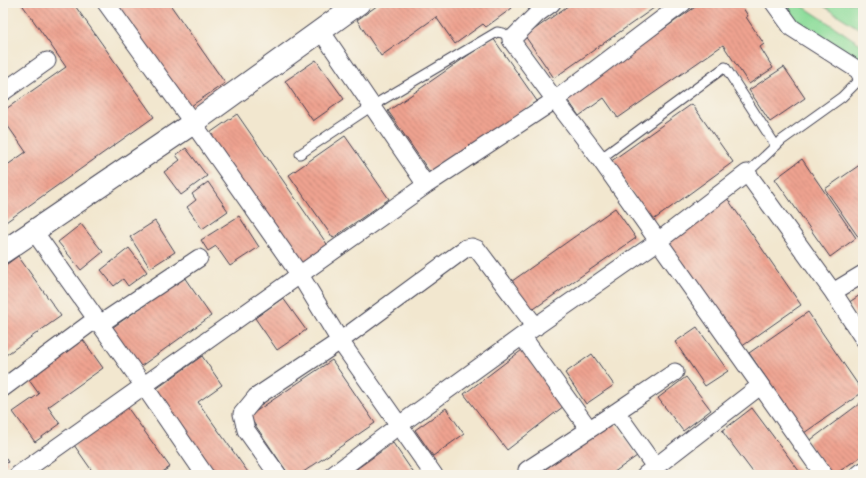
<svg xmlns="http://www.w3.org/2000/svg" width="866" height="478" font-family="'EB Garamond',serif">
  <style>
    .grass { fill: #8edd9b; stroke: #58806b }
    .building { fill: url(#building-back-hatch) }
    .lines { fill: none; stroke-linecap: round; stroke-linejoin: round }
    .service-casing { stroke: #414051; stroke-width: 11 }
    .minor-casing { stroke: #414051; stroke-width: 19 }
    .tertiary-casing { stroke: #414051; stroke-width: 24 }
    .service { stroke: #fff; stroke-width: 9 }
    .minor { stroke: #fff; stroke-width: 17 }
    .tertiary { stroke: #fff; stroke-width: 22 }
  </style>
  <defs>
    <pattern id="building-back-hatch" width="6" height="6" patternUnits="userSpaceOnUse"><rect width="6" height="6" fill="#efa390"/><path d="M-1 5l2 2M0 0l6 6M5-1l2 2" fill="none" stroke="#c18477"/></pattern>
  </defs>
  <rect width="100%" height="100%" fill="#f7f3e8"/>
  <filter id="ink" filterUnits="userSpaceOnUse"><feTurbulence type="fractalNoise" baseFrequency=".025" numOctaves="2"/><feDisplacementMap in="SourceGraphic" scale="8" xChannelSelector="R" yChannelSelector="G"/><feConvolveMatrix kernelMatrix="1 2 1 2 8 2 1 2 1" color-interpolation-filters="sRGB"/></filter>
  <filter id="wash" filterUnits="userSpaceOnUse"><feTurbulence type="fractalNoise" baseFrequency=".012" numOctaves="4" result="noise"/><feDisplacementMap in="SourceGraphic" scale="16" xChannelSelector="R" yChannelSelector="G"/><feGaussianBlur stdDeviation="0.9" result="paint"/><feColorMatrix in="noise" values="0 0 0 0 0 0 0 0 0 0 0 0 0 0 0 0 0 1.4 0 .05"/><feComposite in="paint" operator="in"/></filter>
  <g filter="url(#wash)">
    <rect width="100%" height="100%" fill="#f2e7cf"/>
    <path class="grass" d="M785 3H798L862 45 863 66 803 31Z
      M819 3H863V31L858 28Z"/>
    <g id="blocks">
      <path class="building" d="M21 3H73L154 117 3 224V168L26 152 3 119V111L66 67Z
        M111 3H169L225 83 185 110Z
        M381 3H509L512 8 486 27 483 24 455 44 436 17 381 56 357 20Z
        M572 3H661L554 78 525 36Z
        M697 3H740L748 16 746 17 764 44 760 47 773 68 749 84 723 45 618 118 604 98 579 116 566 97 698 5Z
        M493 38 537 101 431 174 388 111Z
        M316 60 344 99 313 121 285 81Z
        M784 67 805 98 770 122 749 90Z
        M692 104 733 162 652 221 610 162Z
        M237 114 329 247 299 268 207 135Z
        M345 136 389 199 333 238 289 175Z
        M186 148 207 176 181 195 164 172 180 160 176 155Z
        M802 159 856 238 830 257 775 179Z
        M861 164 863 168V240L861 241 825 189Z
        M208 182 228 211 202 229 187 207 196 200 192 194Z
        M727 198 801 305 741 347 667 240Z
        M615 208 636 238 528 313 508 284Z
        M239 216 259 247 230 266 216 246 208 251 201 240Z
        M155 221 175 252 150 268 130 237Z
        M81 224 103 252 81 270 58 242Z
        M129 248 147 272 128 286 123 279 114 286 101 270Z
        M18 256 61 316 3 357V267Z
        M184 277 211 316 137 369 109 330Z
        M863 293V325L848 303Z
        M283 298 306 330 277 350 255 318Z
        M808 312 863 392 804 433 749 353Z
        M697 327 728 371 705 386 675 342Z
        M81 337 103 368 48 407 60 424 35 442 13 412 39 394 26 376Z
        M522 350 564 406 507 450 464 394Z
        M592 354 614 385 586 404 565 373Z
        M202 356 222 385 198 402 250 475H211L152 392Z
        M332 360 375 423 299 475H289L249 416Z
        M686 377 711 410 683 431 658 398Z
        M863 401V455L834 475H830L808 442Z
        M127 407 170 467 158 475H95L74 445Z
        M446 408 464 434 433 456 415 430Z
        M752 408 802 475H755L722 431Z
        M613 421 637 456 610 475H537Z
        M393 443 415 475H348Z
        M3 455 8 462 3 466Z"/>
    </g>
  </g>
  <g filter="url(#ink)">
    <use href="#blocks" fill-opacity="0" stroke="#414051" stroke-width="1"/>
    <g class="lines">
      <defs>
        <path id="service" d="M300 154 372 106 497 32 503 33 511 40
          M600 159 725 67 776 146
          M747 173 782 140 842 97 862 77"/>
        <path id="minor" d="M106 3 193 123 300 275 340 341 434 475
          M552 3 537 14 511 40 555 100 600 159 824 475
          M774 3 792 28 858 70 863 79
          M321 31 426 185
          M3 92 47 61
          M33 230 144 386 205 475
          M833 292 863 338
          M100 324 199 258
          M522 336 589 429
          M3 388 96 319
          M616 412 656 468
          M527 470 616 412 675 372
          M18 475 426 185 555 100 683 3
          M278 475 246 430 242 414 256 397 340 341 466 248 472 247 477 249 536 327
          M333 475 398 426 522 336 657 242 747 173 833 292 863 274
          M645 475 760 386
          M858 475 863 471"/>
        <path id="tertiary" d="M3 252 193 123 359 3"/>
      </defs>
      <use href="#service" class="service-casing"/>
      <use href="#minor" class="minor-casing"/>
      <use href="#tertiary" class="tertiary-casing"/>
      <use href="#service" class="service"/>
      <use href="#minor" class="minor"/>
      <use href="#tertiary" class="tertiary"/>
    </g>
  </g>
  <rect width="866" height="478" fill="none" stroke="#f7f3e8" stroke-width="16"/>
</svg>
